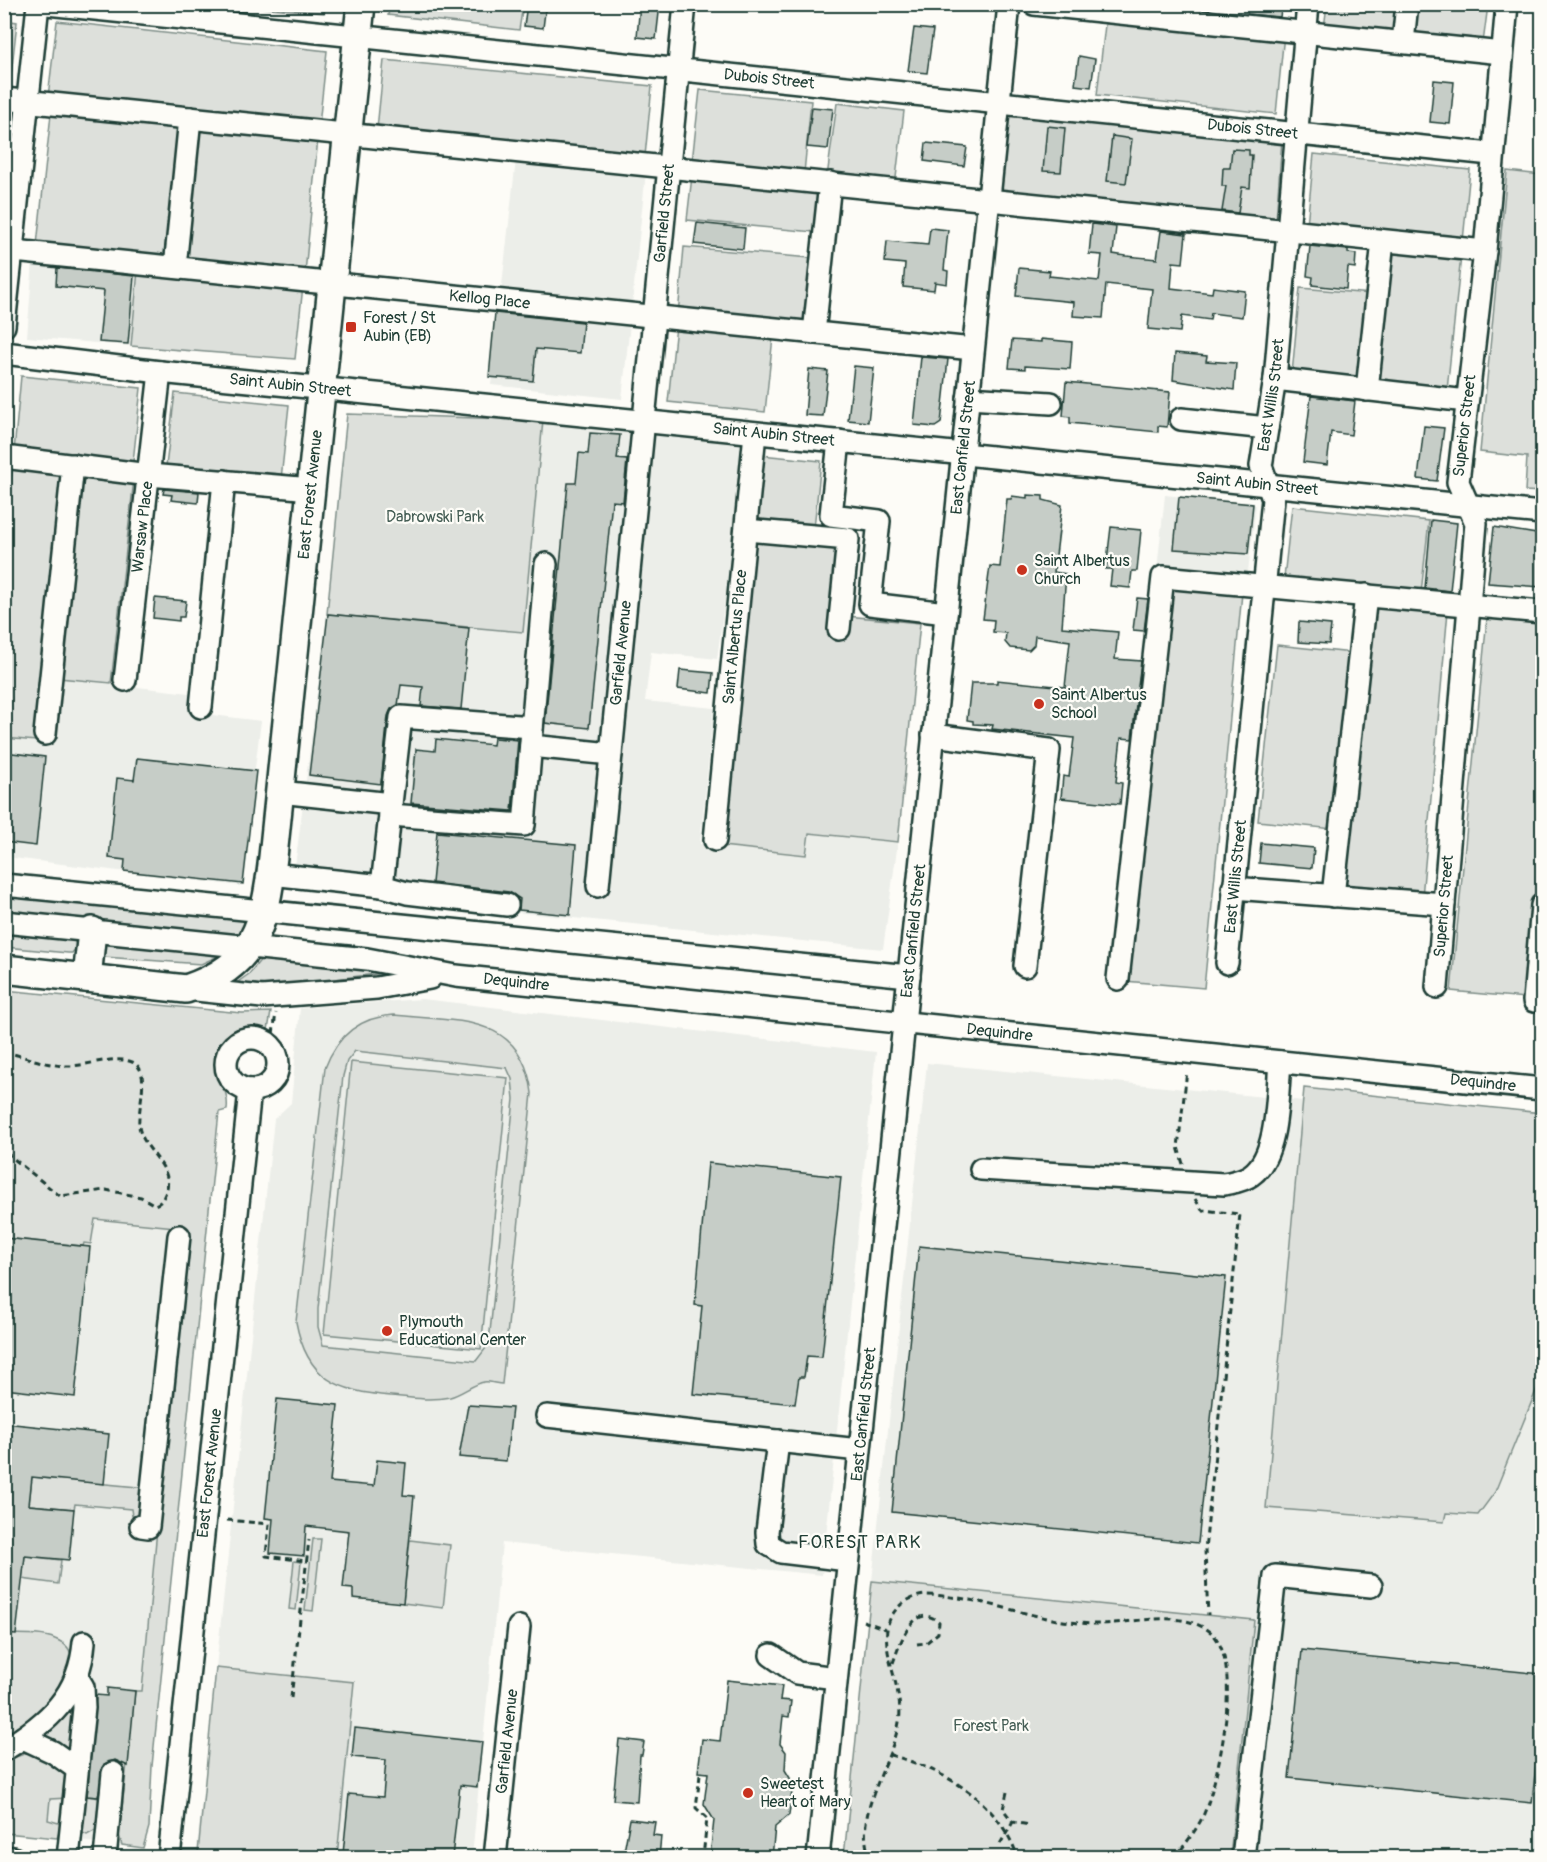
<svg xmlns="http://www.w3.org/2000/svg" width="1547" height="1862" font-family="Pangolin,sans-serif">
  <style>
    .built { fill: #eceee9 }
    .green { fill: #dde0db; stroke: #7e8e88; stroke-width: 1.5; fill-rule: evenodd }
    .building { fill: #c6cdc7; stroke: #1f3d34; stroke-width: 1.5 }
    .lines { fill: none; stroke-linecap: round; stroke-linejoin: round }
    .minor-casing { stroke: #1f3d34; stroke-width: 26 }
    .major-casing { stroke: #1f3d34; stroke-width: 32 }
    .path { stroke: #1f3d34; stroke-width: 3; stroke-dasharray: 6 4.5; stroke-linecap: butt }
    .minor { stroke: #fdfcf7; stroke-width: 21 }
    .major { stroke: #fdfcf7; stroke-width: 27 }
    .poi-dot { fill: #c8321e; stroke: #fdfcf7; stroke-width: 2 }
    .labels { text-anchor: middle; dominant-baseline: central; stroke-width: 4.5; stroke-linejoin: round; paint-order: stroke }
    .street-label { font-size: 16px; fill: #1f3d34; stroke: #fdfcf7 }
    .poi-label { font-size: 16px; fill: #1f3d34; stroke: #fdfcf7; text-anchor: start }
    .park-label { font-size: 16px; fill: #455e55; stroke: #fdfcf7 }
    .neighbourhood-label { font-size: 18px; letter-spacing: 1.5px; fill: #1f3d34; stroke: #fdfcf7 }
  </style>
  <rect width="100%" height="100%" fill="#fdfcf7"/>
  <filter id="ink" filterUnits="userSpaceOnUse"><feTurbulence type="fractalNoise" baseFrequency=".0167" numOctaves="2"/><feDisplacementMap in="SourceGraphic" scale="12" xChannelSelector="R" yChannelSelector="G"/><feConvolveMatrix kernelMatrix="1 2 1 2 8 2 1 2 1" color-interpolation-filters="sRGB"/></filter>
  <g filter="url(#ink)">
    <path class="built" d="M516 159 646 172 622 399 491 385Z
      M33 261 138 270 131 346 27 337Z
      M543 420 746 441 717 659 651 652 645 701 714 708 700 844 806 855 808 833 898 842 883 949 292 890 327 614 522 632Z
      M1165 495 1256 505 1247 580 1157 570Z
      M59 678 198 694 196 713 261 721 240 886 5 857V738L51 743Z
      M422 999 876 1052 822 1575 502 1543 472 1857H196L274 1119 291 1103 300 1008Z
      M4 1003 219 1111 152 1766 149 1827 143 1848 5 1833Z
      M927 1063 1303 1101 1304 1088 1542 1113V1857H1230L1254 1620 872 1581Z"/>
    <path class="green" d="M390 4H523V5L519 30 388 15Z
      M235 5H325L324 13Z
      M1327 5H1399L1395 36 1324 28Z
      M1416 5H1488L1483 43 1413 35Z
      M1106 16 1284 34 1276 114 1097 95Z
      M4 20 17 22 9 94 5 93Z
      M57 21 327 51 319 125 48 97Z
      M384 60 652 86 645 156 377 129Z
      M700 90 811 101 804 173 692 162Z
      M837 103 904 111 895 186 827 177Z
      M1009 113 1282 139 1276 221 1001 194Z
      M51 114 178 127 164 258 37 245Z
      M196 127 318 138 305 273 183 261Z
      M1314 154 1470 170 1463 241 1307 225Z
      M1507 171 1542 175V492L1525 491 1527 457 1480 452Z
      M692 176 819 188 814 232 687 220Z
      M684 247 811 258 804 326 678 315Z
      M1392 249 1461 256 1447 390 1378 383Z
      M138 270 303 286 295 359 131 346Z
      M1300 288 1372 294 1364 381 1292 374Z
      M676 326 773 337 765 412 668 402Z
      M21 376 141 388 133 462 14 451Z
      M175 393 289 405 281 479 166 466Z
      M347 414 543 420 523 632 327 614Z
      M761 455 821 461 814 528 856 533 847 616 920 623 898 842 809 833 806 855 722 846Z
      M13 463 68 469 36 741 5 738 4 536Z
      M81 473 134 479 111 683 59 678Z
      M1292 506 1429 521 1421 593 1284 578Z
      M1169 588 1242 593 1204 988 1125 981Z
      M1368 604 1448 611 1422 897 1343 890Z
      M1487 618 1542 624V819L1525 998 1451 991Z
      M1277 645 1352 653 1333 829 1258 821Z
      M4 891 247 913 244 926 238 936 5 913Z
      M4 932 74 939 77 947 72 953H68L5 947Z
      M103 942 223 954 201 964 104 957Z
      M262 958 392 972 278 986 252 987 235 984 249 974Z
      M4 990 242 1013 271 1012 268 1030C242 1024 211 1037 218 1070 221 1085 229 1093 227 1110L219 1112 152 1766 149 1827 143 1848 122 1845 119 1835 135 1691H142L185 1228 95 1219 91 1244 84 1243 83 1246 5 1238Z
      M394 1015C457 1022 522 1013 532 1093L502 1384C497 1384 489 1381 484 1382 473 1384 462 1394 450 1397 430 1401 411 1398 391 1396 338 1391 307 1380 296 1322L325 1068C337 1036 359 1017 394 1015ZM355 1051 507 1068 512 1079 514 1099 490 1332 486 1348 476 1361 323 1345 318 1327V1309L343 1076 347 1061Z
      M351 1062 508 1078 481 1349 324 1334Z
      M1304 1088 1542 1113V1376L1495 1492 1478 1515 1446 1513 1444 1522 1266 1508Z
      M32 1477 148 1488 145 1516H132L131 1509 75 1504 74 1509 29 1505Z
      M313 1539H321L313 1611 305 1610Z
      M410 1540 450 1545 443 1608 403 1603Z
      M25 1556 61 1560 58 1584 22 1579Z
      M294 1561 301 1562 296 1610 289 1609Z
      M872 1581 1254 1620 1230 1857H844Z
      M4 1634C20 1635 41 1633 55 1639 106 1659 24 1725 4 1739Z
      M216 1668 354 1682 337 1857 242 1858 198 1853Z
      M68 1712 74 1715 69 1750 66 1751 44 1736Z
      M30 1752 47 1756 68 1776V1798L50 1799 48 1820 62 1824 57 1838 5 1833 4 1761Z
      M86 1796 100 1798 96 1830 87 1835 78 1831V1809L84 1810Z"/>
    <path class="building" d="M527 4H546L543 28 524 26Z
      M640 4H660L656 39 637 37Z
      M1249 4H1282L1280 17 1247 14Z
      M914 28 933 30 927 73 908 71Z
      M1079 56 1095 59 1091 87 1075 85Z
      M1434 80 1454 82 1450 124 1430 122Z
      M812 107 833 109 828 149 807 147Z
      M1047 126 1065 128 1061 172 1043 171Z
      M1112 136 1132 139 1126 183 1107 181Z
      M926 143 967 147 964 166 924 161Z
      M1232 149 1249 150V155H1252L1250 188 1242 187 1238 213 1222 211 1226 186H1222L1223 168H1230Z
      M697 223 745 228 743 249 694 244Z
      M1092 224 1116 227 1113 254 1126 256 1157 259 1161 231 1186 234 1183 263 1173 262 1171 288 1212 293 1213 287 1245 291 1242 317 1211 313 1210 320 1182 316 1180 332 1148 329 1152 289 1106 284 1103 318 1073 316 1074 302 1016 296 1019 268 1050 271 1049 276 1099 281 1102 255 1089 254Z
      M930 228 948 230 944 270 948 271 947 284 935 282 934 290 903 287 905 264 885 262 887 241 928 245Z
      M1310 246 1348 250V253L1356 254 1355 268 1348 267 1346 289 1312 285 1313 277 1307 276Z
      M57 268 134 276 128 344 99 342 104 291 56 286Z
      M495 313 583 322 580 353 536 349 533 381 489 377Z
      M1041 339 1072 342 1070 369 1025 366V369L1009 368 1012 340 1041 342Z
      M1175 353 1207 356 1206 361 1236 363 1234 390 1173 380Z
      M921 357 948 359 941 423 935 427 914 425Z
      M854 366 874 368 868 422 848 420Z
      M809 369 828 371 823 416 805 415Z
      M1066 382 1170 392 1167 427 1158 426V432L1070 423V417L1063 416Z
      M1311 396 1355 401 1351 435 1331 432 1327 465 1303 462Z
      M1424 426 1444 428 1437 481 1418 479Z
      M590 433 620 435 617 459 627 460 623 502 612 501 589 728 545 723 568 483H576L579 453 588 454Z
      M164 489 199 492 198 503 171 500 172 495 163 494Z
      M1027 495 1043 496V500L1062 505 1054 572 1066 574 1062 627 1118 632 1115 659 1141 661 1132 739 1121 738 1116 782 1122 783 1120 804 1061 798 1063 776 1069 777 1074 738 992 729 993 725 973 724V721L967 720 971 683H997V680L1065 687 1070 641 1035 636 1034 645 1029 650 1010 648 1005 642 1006 633 993 632 994 620 983 619 990 566 1000 567 1007 499H1011L1012 496 1027 498Z
      M1179 497 1253 504 1248 554 1174 549Z
      M1431 520 1457 523 1450 591 1425 588Z
      M1111 527 1141 530 1137 571H1132L1130 588 1110 586 1112 569H1106Z
      M1494 527 1542 535V587L1488 583Z
      M155 598 186 601 184 617H179V621L153 618Z
      M1137 598 1148 599 1144 631 1133 630Z
      M328 614 469 628 461 709 421 706 423 687 401 685 398 705 391 709 388 716 381 784 309 775Z
      M1299 622 1331 625 1329 644 1298 642Z
      M680 670 713 673 711 693 678 689Z
      M494 738 518 740 512 811 411 803 416 749 435 751 436 739 493 745Z
      M4 752 45 757 36 846 4 842Z
      M137 758 256 771 243 884 124 871 125 860 109 858 117 778 134 780Z
      M437 832 576 845 570 915 519 910 520 899 509 892 432 883Z
      M1261 843 1314 848 1312 868 1259 863Z
      M708 1163 841 1177 822 1357 807 1356 804 1377H799L795 1404 693 1394 702 1306 695 1305Z
      M4 1238 90 1247 75 1397 4 1389Z
      M919 1246 1226 1277 1198 1543 892 1512Z
      M277 1399 338 1405 330 1482 374 1486 377 1460 406 1463 403 1495 414 1496 403 1603 353 1598V1589L343 1588 349 1531 306 1526 304 1556 270 1553 273 1519 265 1518Z
      M468 1405 512 1408 506 1461 459 1457Z
      M4 1423 109 1434 104 1484 32 1477 29 1505 74 1509 69 1560 25 1556 16 1635 4 1634Z
      M1302 1650 1542 1674V1704L1532 1803 1289 1778Z
      M727 1680 782 1686 780 1700 791 1701 789 1717 783 1716 780 1744 786 1752 785 1770 793 1783 789 1815 775 1827 772 1857H710L714 1820 704 1804 708 1773 698 1772 702 1739 720 1741Z
      M107 1688 135 1691 128 1766 115 1760 104 1764 98 1797 87 1796 96 1695 107 1696Z
      M355 1728 482 1742 477 1787 460 1785 452 1857H378L343 1854 349 1794 383 1797 386 1760 352 1757Z
      M619 1739 644 1742 642 1755H640L637 1802 613 1800Z
      M630 1819 655 1822 653 1835 661 1836 659 1857H623Z"/>
    <g class="lines">
      <defs>
        <g id="minor">
          <path id="s1" d="M47 4 1491 154"/>
          <path d="M1034 4 1502 53"/>
          <path d="M1403 42 1407 4"/>
          <path d="M4 99 1485 251"/>
          <path id="s2" d="M4 250 973 349"/>
          <path d="M175 267 190 118"/>
          <path d="M4 326 38 4"/>
          <path d="M814 333 830 183"/>
          <path id="s3" d="M4 353 160 372 1542 513"/>
          <path d="M1275 379 1467 401"/>
          <path d="M1367 390 1383 241"/>
          <path d="M968 398 1051 403"/>
          <path d="M1181 419 1267 428"/>
          <path d="M839 441 831 515 879 521 870 604 946 613"/>
          <path d="M4 457 149 475 312 489"/>
          <path d="M746 530 848 539 839 629"/>
          <path id="s4" d="M125 680 160 372"/>
          <path d="M201 707 224 481"/>
          <path d="M45 734 73 465"/>
          <path d="M933 735 1049 750 1025 966"/>
          <path d="M531 746 611 754"/>
          <path d="M391 804 401 717 532 727"/>
          <path d="M390 815 524 825 546 564"/>
          <path id="s5" d="M715 840 755 433"/>
          <path d="M271 874 382 886 390 815 391 804 280 792"/>
          <path d="M4 885 909 976"/>
          <path d="M382 886 407 893 507 905"/>
          <path id="s6" d="M598 886 685 4"/>
          <path d="M1233 888 1444 904"/>
          <path d="M1333 896 1366 595"/>
          <path id="s7" d="M4 922 367 959 456 976 1542 1089"/>
          <path id="s8" d="M1227 963 1273 499 1261 466 1275 379 1308 4"/>
          <path d="M1118 979 1163 577 1542 612"/>
          <path id="s9" d="M1437 987 1476 523 1458 482 1485 251 1507 4"/>
          <path d="M187 989 262 997 377 988 430 978"/>
          <path d="M1534 1001 1542 905"/>
          <circle cx="252" cy="1064" r="26"/>
          <path d="M981 1169 1224 1184C1233 1182 1243 1181 1251 1175 1279 1156 1277 1093 1280 1062"/>
          <path d="M547 1416 859 1450"/>
          <path d="M778 1441 767 1532 768 1544 781 1552 848 1560"/>
          <path d="M141 1526 148 1527 179 1236"/>
          <path d="M771 1655 797 1673 836 1678"/>
          <path d="M23 1738 53 1752 77 1769"/>
          <path d="M4 1750C48 1723 80 1695 84 1642"/>
          <path d="M4 1857 13 1858"/>
          <path d="M68 1858 84 1708 83 1687 77 1677"/>
          <path d="M105 1858 113 1773"/>
          <path id="s10" d="M169 1858 250 1090"/>
          <path id="s11" d="M495 1858 519 1627"/>
          <path id="s12" d="M818 1858 1009 4"/>
          <path d="M1243 1858 1275 1576 1371 1586"/>
        </g>
        <g id="major">
          <path id="s13" d="M4 969 186 989C256 966 265 924 273 857L361 4"/>
          <path d="M87 978 92 931"/>
        </g>
      </defs>
      <use href="#minor" class="minor-casing"/>
      <use href="#major" class="major-casing"/>
      <path class="path" d="M269 1044 273 1034 276 1013
        M4 1052C25 1056 47 1066 68 1066 87 1066 114 1055 132 1062 154 1071 134 1113 140 1131 147 1154 178 1170 164 1196 162 1201 160 1203 155 1205L141 1197 106 1190 60 1196 4 1151
        M1183 1164 1178 1147 1187 1071
        M1195 1199 1202 1210 1240 1214 1205 1550 1208 1615
        M227 1520 269 1524 266 1556 306 1561
        M863 1621 886 1629
        M893 1663C899 1646 913 1600 939 1622L938 1633 926 1643 917 1644
        M291 1698 309 1540
        M890 1755C945 1770 999 1801 1018 1858
        M700 1775 696 1808 707 1818 703 1858
        M1007 1792 1003 1809 1013 1822 1030 1825
        M1000 1844 1013 1822
        M1007 1854 1017 1853
        M861 1858 868 1852
        M870 1858C852 1813 892 1765 899 1722 905 1688 877 1648 890 1619 897 1604 911 1596 926 1595 984 1596 1038 1623 1096 1624 1131 1624 1176 1609 1208 1630 1246 1655 1219 1780 1203 1816 1196 1831 1185 1844 1175 1858
        M1068 1858 1069 1856"/>
      <use href="#minor" class="minor"/>
      <use href="#major" class="major"/>
    </g>
  </g>
  <g class="poi-dot">
    <rect x="345" y="321" width="12" height="12" rx="3"/>
    <circle cx="1022" cy="570" r="6"/>
    <circle cx="1039" cy="704" r="6"/>
    <circle cx="387" cy="1331" r="6"/>
    <circle cx="748" cy="1793" r="6"/>
  </g>
  <g class="labels">
    <g class="street-label">
      <text stroke="none"><textPath href="#s1" startOffset="726">Dubois Street</textPath></text>
      <text stroke="none"><textPath href="#s1" startOffset="1212">Dubois Street</textPath></text>
      <text stroke="none"><textPath href="#s6" startOffset="676">Garfield Street</textPath></text>
      <text stroke="none"><textPath href="#s2" startOffset="488">Kellog Place</textPath></text>
      <text stroke="none"><textPath href="#s3" startOffset="288">Saint Aubin Street</textPath></text>
      <text stroke="none"><textPath href="#s8" startOffset="573">East Willis Street</textPath></text>
      <text stroke="none"><textPath href="#s9" startOffset="567">Superior Street</textPath></text>
      <text stroke="none"><textPath href="#s3" startOffset="774">Saint Aubin Street</textPath></text>
      <text stroke="none"><textPath href="#s12" startOffset="1418">East Canfield Street</textPath></text>
      <text stroke="none"><textPath href="#s3" startOffset="1260">Saint Aubin Street</textPath></text>
      <text stroke="none"><textPath href="#s13" startOffset="718">East Forest Avenue</textPath></text>
      <text stroke="none"><textPath href="#s4" startOffset="154">Warsaw Place</textPath></text>
      <text stroke="none"><textPath href="#s5" startOffset="204">Saint Albertus Place</textPath></text>
      <text stroke="none"><textPath href="#s6" startOffset="234">Garfield Avenue</textPath></text>
      <text stroke="none"><textPath href="#s8" startOffset="87">East Willis Street</textPath></text>
      <text stroke="none"><textPath href="#s9" startOffset="81">Superior Street</textPath></text>
      <text stroke="none"><textPath href="#s12" startOffset="932">East Canfield Street</textPath></text>
      <text stroke="none"><textPath href="#s7" startOffset="516">Dequindre</textPath></text>
      <text stroke="none"><textPath href="#s7" startOffset="1002">Dequindre</textPath></text>
      <text stroke="none"><textPath href="#s7" startOffset="1488">Dequindre</textPath></text>
      <text stroke="none"><textPath href="#s12" startOffset="446">East Canfield Street</textPath></text>
      <text stroke="none"><textPath href="#s10" startOffset="387">East Forest Avenue</textPath></text>
      <text stroke="none"><textPath href="#s11" startOffset="117">Garfield Avenue</textPath></text>
    </g>
    <g class="poi-label">
      <text x="363" y="318">Forest / St<tspan x="363" dy="18">Aubin (EB)</tspan></text>
      <text x="1034" y="561">Saint Albertus<tspan x="1034" dy="18">Church</tspan></text>
      <text x="1051" y="695">Saint Albertus<tspan x="1051" dy="18">School</tspan></text>
      <text x="399" y="1322">Plymouth<tspan x="399" dy="18">Educational Center</tspan></text>
      <text x="760" y="1784">Sweetest<tspan x="760" dy="18">Heart of Mary</tspan></text>
    </g>
    <g class="park-label">
      <text x="435" y="517">Dabrowski Park</text>
      <text x="991" y="1726">Forest Park</text>
    </g>
    <g class="neighbourhood-label">
      <text x="860" y="1542">FOREST PARK</text>
    </g>
  </g>
  <rect width="1547" height="1862" fill="none" stroke="#fdfcf7" stroke-width="24"/>
  <rect x="12" y="12" width="1523" height="1838" fill="none" stroke="#1f3d34" stroke-width="2" filter="url(#ink)"/>
</svg>
